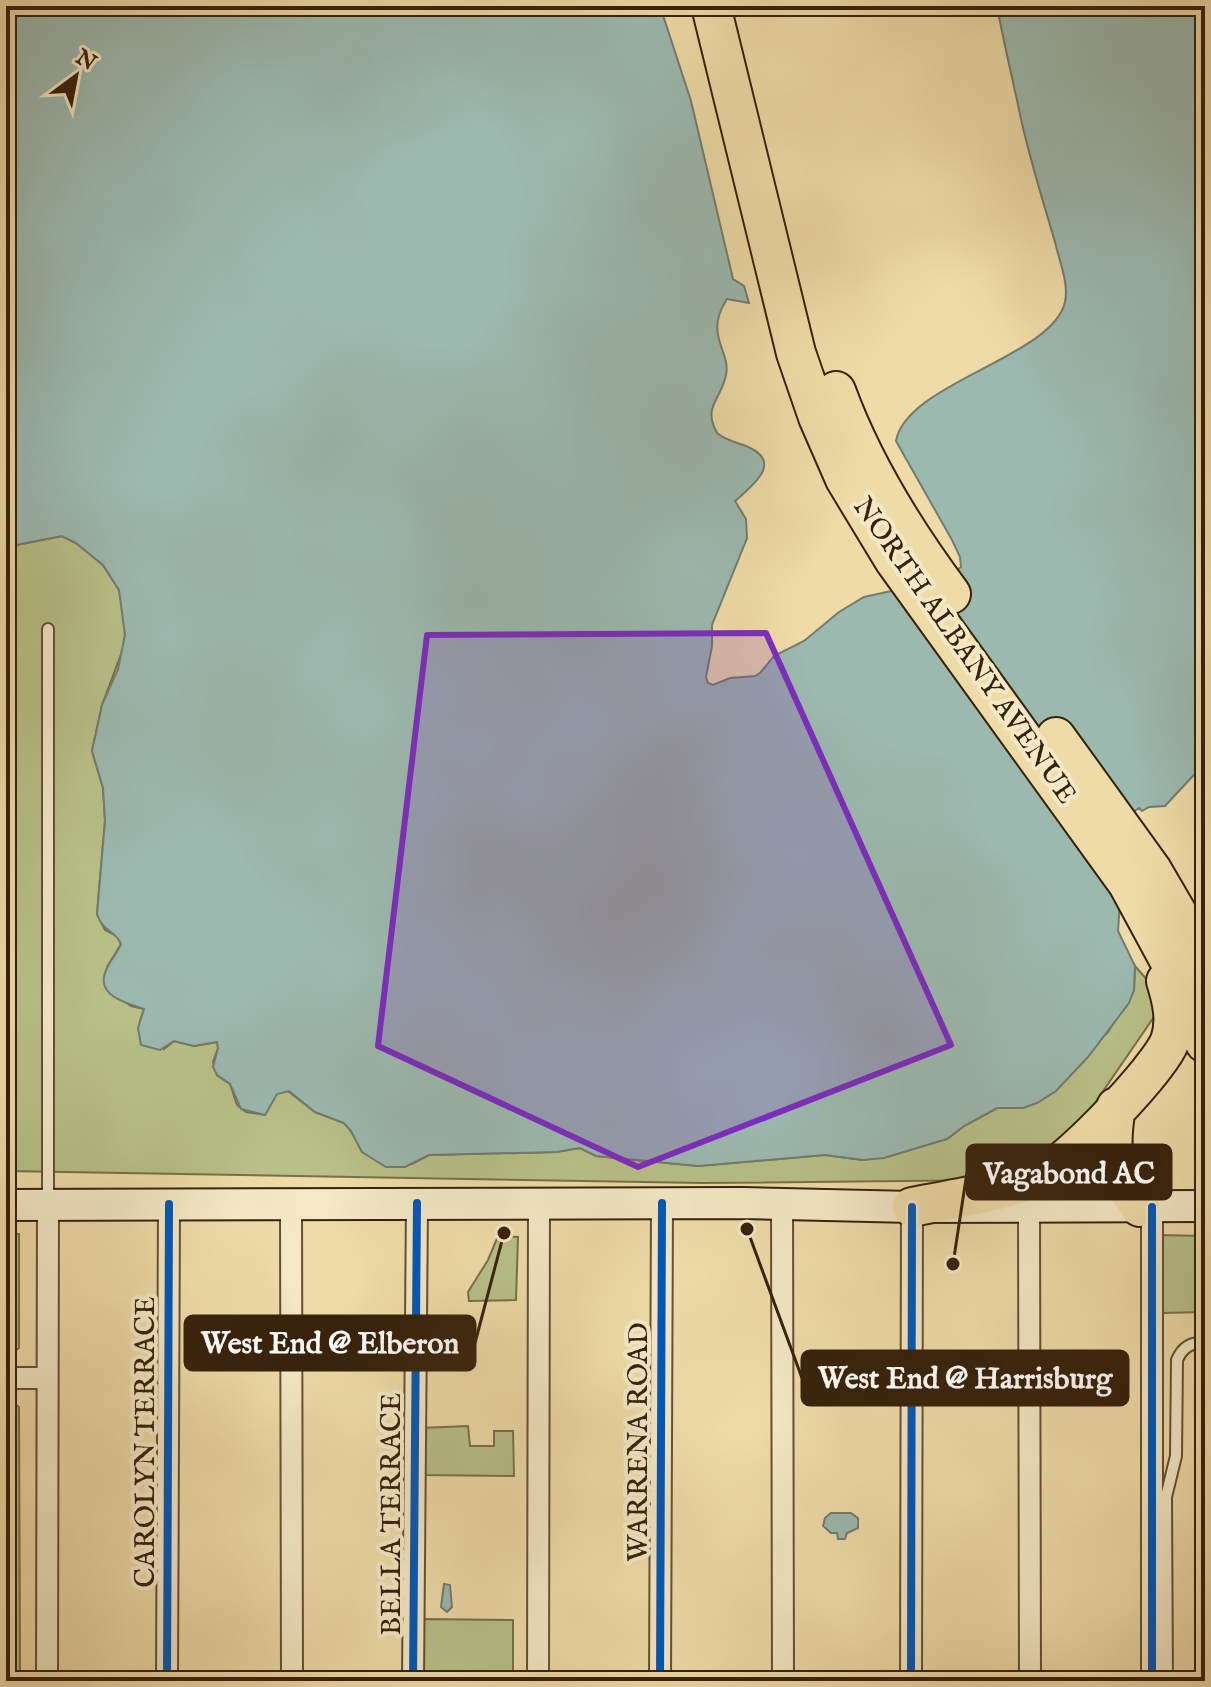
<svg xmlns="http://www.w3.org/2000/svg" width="1211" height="1687" font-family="'IM FELL English',serif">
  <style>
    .green { fill: #b8c088; stroke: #77704a; stroke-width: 2 }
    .water { fill: #9cb9b0; stroke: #737c6e; stroke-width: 2 }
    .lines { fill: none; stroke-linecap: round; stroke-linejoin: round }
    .lane-casing { stroke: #645032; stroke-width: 14 }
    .street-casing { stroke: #645032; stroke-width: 24 }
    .secondary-casing { stroke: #36210b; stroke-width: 34 }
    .highway-casing { stroke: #36210b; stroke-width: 42 }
    .lane { stroke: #f4e8c6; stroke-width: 10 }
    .street { stroke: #f4e8c6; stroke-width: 20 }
    .secondary { stroke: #f4e8c6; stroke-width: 30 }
    .highway { stroke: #eedba8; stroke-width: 38 }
    .cycleway-casing { stroke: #f4e8c6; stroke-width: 13 }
    .cycleway { stroke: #0057b8; stroke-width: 8 }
    .marked { fill: #7b2cbf; fill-opacity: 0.2; stroke: #7b2cbf; stroke-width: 6; stroke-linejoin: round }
    .labels { text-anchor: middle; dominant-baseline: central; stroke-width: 8; stroke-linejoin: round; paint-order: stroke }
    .street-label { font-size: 28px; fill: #36210b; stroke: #f4e8c6 }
    .leader { fill: none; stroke: #36210b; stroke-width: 3 }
    .callout-dot { fill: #36210b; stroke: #f4e8c6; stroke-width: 3 }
    .callout { fill: #36210b; stroke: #36210b; stroke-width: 3 }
    .callout-label { font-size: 30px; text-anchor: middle; font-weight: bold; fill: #fff }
  </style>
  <rect width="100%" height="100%" fill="#eedba8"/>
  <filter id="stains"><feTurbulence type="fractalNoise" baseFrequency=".0025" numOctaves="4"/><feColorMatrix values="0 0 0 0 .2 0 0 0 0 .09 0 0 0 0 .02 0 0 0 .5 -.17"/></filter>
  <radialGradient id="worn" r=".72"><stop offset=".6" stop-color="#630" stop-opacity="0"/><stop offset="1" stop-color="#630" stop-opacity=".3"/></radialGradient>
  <path class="green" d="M62 536 76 543 103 565 119 590 122 602 125 635 123 649 102 705 92 751 103 788 105 821 97 914 105 930 117 936 121 944 107 967 121 999 131 1006 144 1009 140 1021 164 1049 174 1041 194 1046 217 1042 218 1048 213 1062 217 1075 230 1084 237 1105 246 1112 265 1115 277 1093 288 1091 315 1112 344 1123 351 1131 362 1152 412 1164 429 1155 556 1152 580 1148 596 1156 698 1166 825 1155 863 1160 947 1139 964 1126 997 1108H1023L1108 1032 1134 990 1135 966 1149 982 1156 1014 1075 1132 1056 1152 998 1180 703 1183 6 1171V547Z
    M6 1234H19V1348L6 1357Z
    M1156 1235 1205 1236V1312L1162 1313Z
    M498 1236 518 1237 516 1300 469 1301 468 1292 488 1260Z
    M6 1398 19 1407 20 1681H6Z
    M468 1426 470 1446H494V1431H513L514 1476 422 1475 420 1428Z
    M422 1619 513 1620V1681H420Z"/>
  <path class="water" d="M6 6H660L691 101 733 279 744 286 749 303 727 299C702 337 734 352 725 379 719 401 703 408 717 433 725 440 736 442 746 446 785 462 752 486 735 501L746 519 747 538 712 625V646L706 677 708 683 713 685 730 678 755 676 760 673 774 656 804 641 839 612 864 597 914 586 951 574 961 567 960 557 952 540 896 441C906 383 1053 357 1065 302 1069 283 1059 260 1055 242 1043 201 1030 160 1021 119 1013 81 1004 44 997 6H1205V763L1165 806 1149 807 1142 811 1139 808 1126 817 1118 931 1135 966 1134 990 1129 1003 1088 1057 1056 1091 1037 1103 1023 1108H997L964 1126 947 1139 884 1158 863 1160 825 1155 698 1166 596 1156 580 1148 556 1152 429 1155 405 1167H386L362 1152 351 1131 344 1123 315 1112 289 1091 277 1094 265 1115 241 1109 230 1084 217 1075 213 1067 218 1048 217 1042 194 1046 174 1041 160 1050 141 1045 138 1028 144 1009C124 1002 92 995 108 966 112 958 118 952 121 944 116 930 103 933 97 914L105 821 103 788 92 751 102 705 118 669 125 635 119 590 103 565 76 543 62 536 6 547Z
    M831 1513H851L858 1518V1528L847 1533 845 1539H838L837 1533H831L823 1526 825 1518Z
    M444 1584 450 1585 452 1607 447 1612 441 1607Z"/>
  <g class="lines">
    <defs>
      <path id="lane" d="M48 629V1203
        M1167 1681 1166 1497 1176 1456 1177 1360C1182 1348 1191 1341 1205 1344
        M1202 1681 1205 1542"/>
      <path id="street" d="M291 1203 292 1681
        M782 1204 783 1681
        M1029 1207 1030 1681
        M6 1378H47
        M47 1681 48 1205
        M167 1681 169 1204
        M413 1681 417 1203
        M538 1681 539 1203
        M660 1681 662 1203
        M911 1681 912 1207
        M1152 1681V1207"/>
      <path id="secondary" d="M6 1205 742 1203 912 1207 1205 1206"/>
      <path id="highway" d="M711 6 796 353 818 417 845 479 894 560 1128 884 1182 984 1205 1043
        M836 391C863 465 904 531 951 594
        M1056 737 1152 870 1205 961
        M1116 1107C1108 1155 1112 1167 1140 1207
        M912 1207C955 1198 1004 1193 1044 1174 1071 1161 1159 1069 1170 1041 1177 1021 1172 1000 1166 981"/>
    </defs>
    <use href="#lane" class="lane-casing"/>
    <use href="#street" class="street-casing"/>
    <use href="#secondary" class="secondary-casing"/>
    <use href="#highway" class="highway-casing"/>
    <use href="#lane" class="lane"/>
    <use href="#street" class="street"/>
    <use href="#secondary" class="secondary"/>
    <use href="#highway" class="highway"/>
    <defs>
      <path id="cycleway" d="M167 1681 169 1204
        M413 1681 417 1203
        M660 1681 662 1203
        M911 1681 912 1207
        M1152 1681V1207"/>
    </defs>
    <use href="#cycleway" class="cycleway-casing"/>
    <use href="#cycleway" class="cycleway"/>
  </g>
  <path class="marked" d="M766 633 951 1045 638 1167 378 1046 427 635Z"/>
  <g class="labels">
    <g class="street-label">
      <text transform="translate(964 651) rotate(55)">NORTH ALBANY AVENUE</text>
      <text transform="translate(146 1442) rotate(-90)">CAROLYN TERRACE</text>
      <text transform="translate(639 1442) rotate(-90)">WARRENA ROAD</text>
      <text transform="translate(392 1514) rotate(-90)">BELLA TERRACE</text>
    </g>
  </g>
  <path class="leader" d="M953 1264L967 1172M504 1233L475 1343M747 1229L802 1378"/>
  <g class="callout-dot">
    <circle cx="953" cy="1264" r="8"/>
    <circle cx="504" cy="1233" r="8"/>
    <circle cx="747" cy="1229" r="8"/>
  </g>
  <g class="callout">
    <rect x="967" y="1145" width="204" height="54" rx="8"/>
    <rect x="185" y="1316" width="290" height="54" rx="8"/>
    <rect x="802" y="1351" width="326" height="54" rx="8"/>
  </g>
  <g class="callout-label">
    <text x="1069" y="1183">Vagabond AC</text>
    <text x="330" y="1353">West End @ Elberon</text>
    <text x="965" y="1388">West End @ Harrisburg</text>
  </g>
  <rect width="1211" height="1687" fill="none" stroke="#eedba8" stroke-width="32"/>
  <rect x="8" y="8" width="1195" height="1671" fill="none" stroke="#36210b" stroke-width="4"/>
  <rect x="16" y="16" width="1179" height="1655" fill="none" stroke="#36210b" stroke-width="2"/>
  <g transform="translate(76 76) rotate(32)" stroke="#f4e8c6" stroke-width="6" paint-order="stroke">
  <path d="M0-6L14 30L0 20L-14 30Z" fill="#36210b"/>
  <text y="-12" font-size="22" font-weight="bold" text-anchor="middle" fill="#36210b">N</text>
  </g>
  <rect width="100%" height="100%" filter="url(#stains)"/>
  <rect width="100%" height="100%" fill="url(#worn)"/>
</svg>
